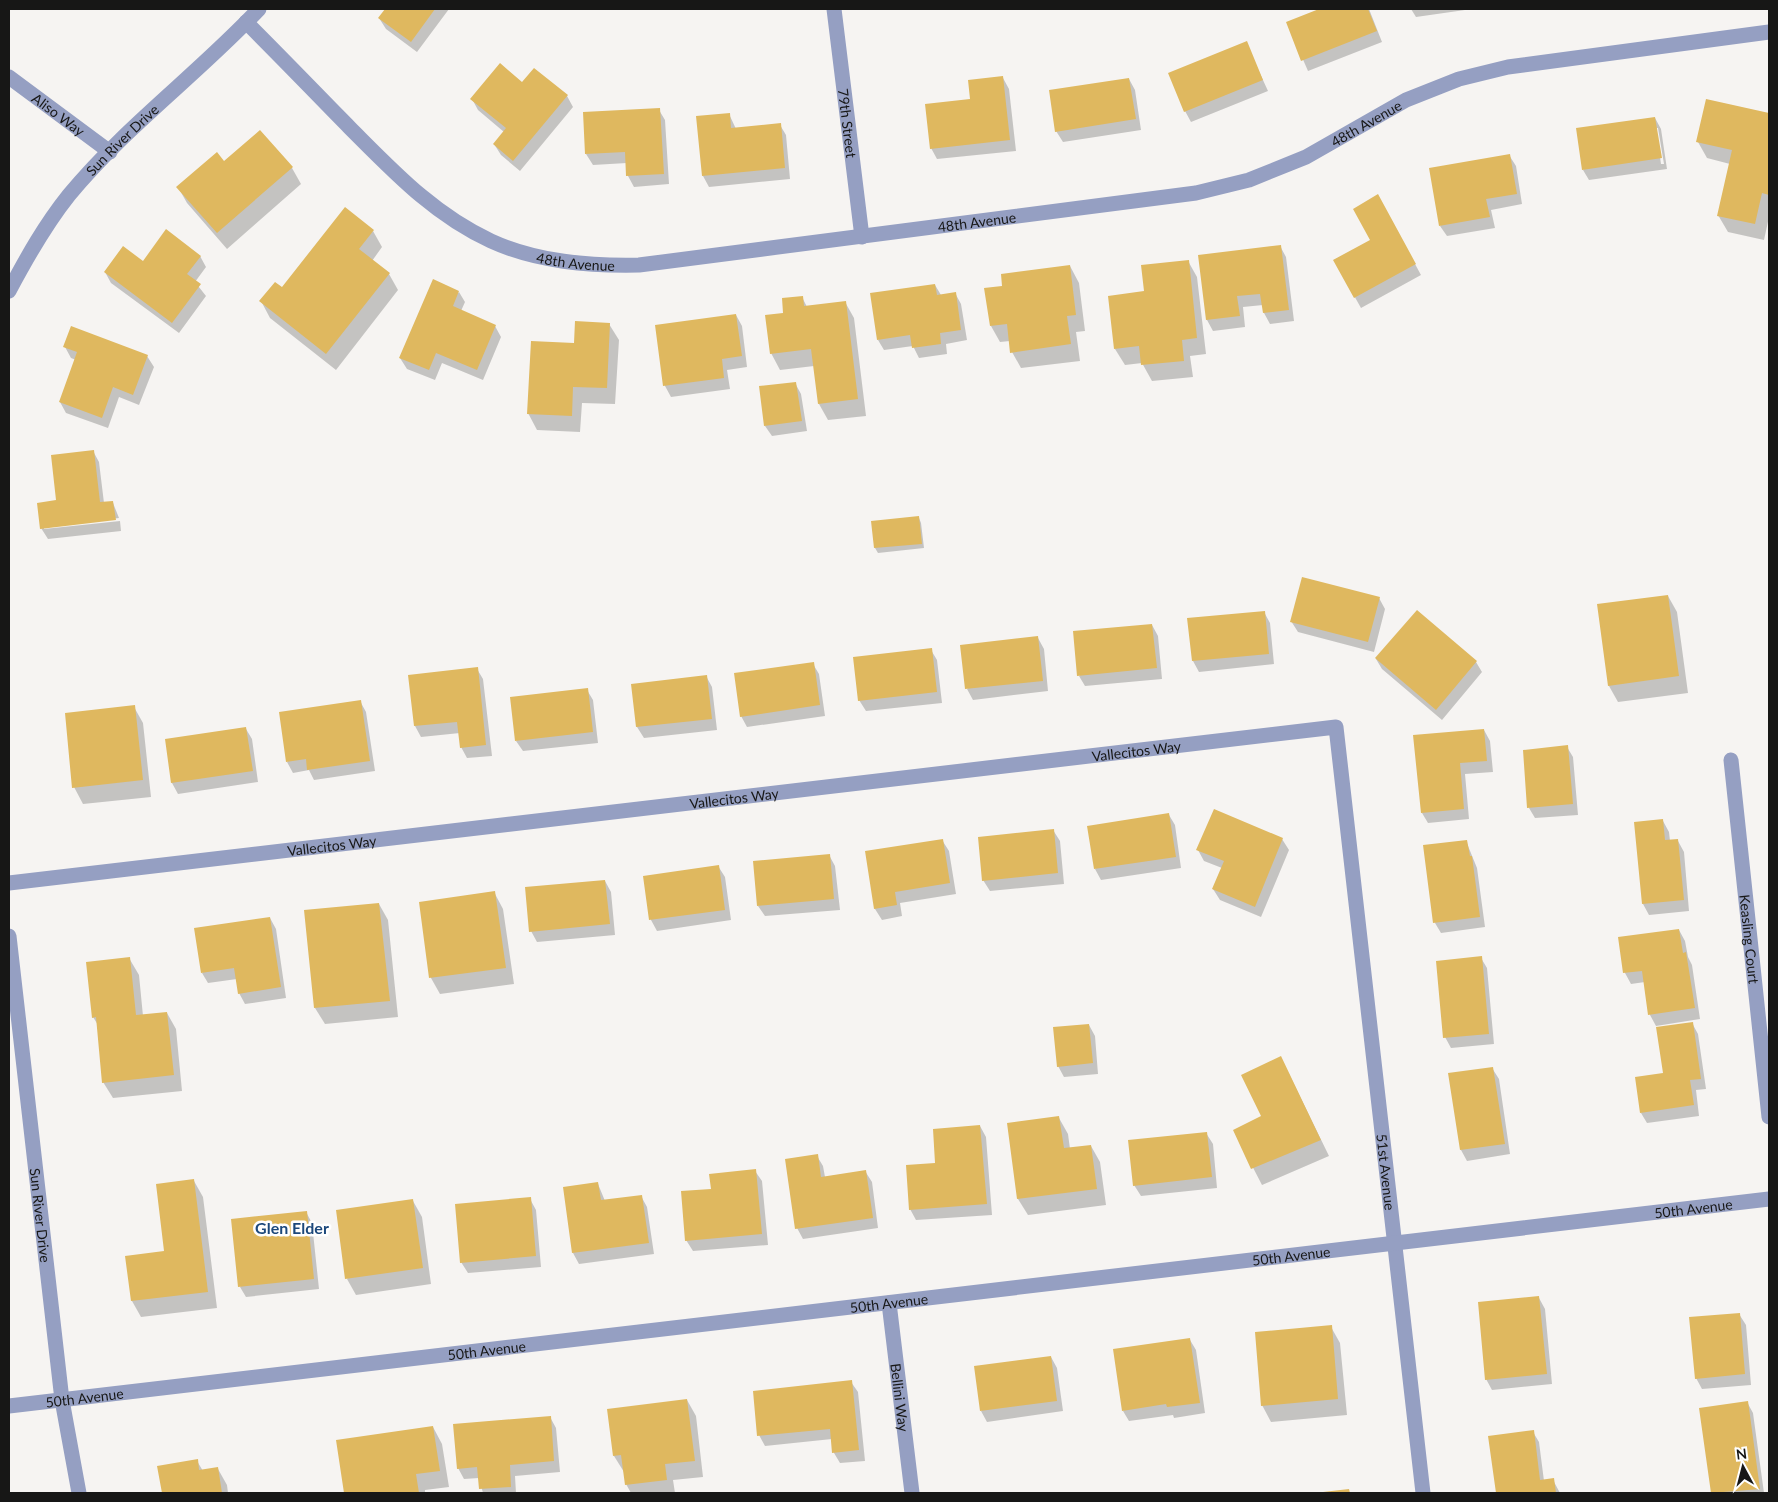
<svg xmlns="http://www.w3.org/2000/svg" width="1778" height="1502" font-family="Lato,sans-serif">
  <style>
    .shadow { fill: #0003; fill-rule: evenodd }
    .building { fill: #dfb85f }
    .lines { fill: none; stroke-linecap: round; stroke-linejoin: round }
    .street { stroke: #959fc2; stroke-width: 15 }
    .labels { text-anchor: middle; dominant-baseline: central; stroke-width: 5; stroke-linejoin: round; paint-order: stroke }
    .street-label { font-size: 14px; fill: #171716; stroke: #fff }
    .quarter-label { font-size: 16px; font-weight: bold; fill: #1c487b; stroke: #fff }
  </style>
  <rect width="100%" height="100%" fill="#f6f4f2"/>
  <path class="shadow" d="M387 9H449L417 52 386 29 379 18Z
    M1323 9H1369L1382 42 1308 71 1287 23Z
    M1411 9H1472L1416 17Z
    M1246 43 1268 91 1191 122 1185 111Z
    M1003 78 1009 89 1016 151 937 159 931 148 972 101Z
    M1129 79 1135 90 1141 130 1063 142 1056 131Z
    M522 84 567 96 573 107 520 171 501 155 494 144 504 132 478 110 472 99Z
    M1707 100 1769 114V217L1764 240 1728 232 1718 215 1730 164 1707 158 1698 142Z
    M659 110 665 120 669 184 634 187 628 176 627 163 593 165 586 154Z
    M729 114 736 129 780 125 786 135 790 179 709 187 703 176Z
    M1655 118 1661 129 1667 169 1589 180 1583 170ZM1656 128H1658L1664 164H1661Z
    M1509 155 1516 166 1522 204 1491 210 1495 228 1447 236 1440 226Z
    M224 162 292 168 301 184 227 249 187 203 178 187Z
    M1384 207 1421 275 1361 308 1334 260 1372 240Z
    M373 231 382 247 372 261 389 274 398 290 336 370 270 318 261 301Z
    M1280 246 1286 257 1294 321 1270 324 1264 313 1263 305 1243 307 1245 327 1213 331 1207 320 1199 256Z
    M200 256 206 267 195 282 206 296 179 333 111 283 105 272 143 263Z
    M1188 261 1197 277 1206 354 1190 356 1193 377 1152 381 1142 363 1125 365 1115 349 1145 292Z
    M1070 266 1079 283 1085 331 1076 332 1080 361 1021 368 1012 352 1010 341 1000 342 991 326 1004 287Z
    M935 285 941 295 955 293 961 304 967 340 946 344 947 354 919 358 913 346 884 350 878 340Z
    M459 292 465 302 461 311 495 326 501 337 483 380 442 363 435 380 407 369 400 358Z
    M802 297 807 307 845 302 854 318 866 416 828 420 819 404 814 366 780 370 771 353 785 314Z
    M736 315 742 326 747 367 727 370 730 389 671 397 665 386 656 326Z
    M609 324 619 340 615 404 582 403 580 432 537 430 528 413 575 344Z
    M65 347 147 356 154 367 139 405 119 397 108 428 66 413 60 402 76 360 71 358Z
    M795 383 801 394 807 431 772 436 765 426Z
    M93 451 99 462 104 503H113L119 518 44 527V529L120 521 121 531 48 539 41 528Z
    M919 518 921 523 924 548 878 553 875 548 873 522Z
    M1668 596 1677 612 1688 693 1618 702 1609 686 1598 605Z
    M1379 598 1385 609 1374 652 1298 632 1291 621Z
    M1264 612 1270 623 1274 664 1199 672 1193 661 1189 619Z
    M1152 625 1158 636 1162 679 1085 686 1079 676Z
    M1038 638 1044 649 1048 691 973 700 967 689Z
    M931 650 937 660 942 703 866 711 859 700Z
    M1376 659 1476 662 1482 672 1442 720 1382 669Z
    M813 664 819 674 825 716 747 727 741 716Z
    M477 669 483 679 492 756 467 758 461 747 460 733 421 737 415 726 410 676Z
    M706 676 712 687 717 730 644 738 637 727 633 685Z
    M587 690 593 700 598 743 523 751 516 741Z
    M360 701 366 712 375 771 314 780 309 770 293 773 287 762Z
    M134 707 143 723 151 797 83 804 74 787Z
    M246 729 252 739 258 782 178 794 172 783 167 740Z
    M1484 730 1490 741 1493 772 1465 774 1469 819 1428 823 1422 813Z
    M1567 747 1573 757 1578 815 1535 818 1529 808Z
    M1169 815 1175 825 1181 868 1101 880 1095 869Z
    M1663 821 1669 832 1670 841H1678L1684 852 1689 911 1649 915 1643 904 1636 824Z
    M1053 830 1060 841 1064 884 990 891 983 880Z
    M1282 839 1289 850 1261 917 1220 900 1213 889 1222 868 1204 861 1198 850Z
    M942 840 949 851 956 894 900 903 902 916 882 920 875 909 866 852Z
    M1466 841 1477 868 1485 927 1441 933 1435 923Z
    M829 855 835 866 840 910 765 916 758 906Z
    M718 866 725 877 731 920 657 931 651 920 645 877Z
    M605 881 611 892 615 935 537 942 531 931Z
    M494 892 503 909 514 984 440 994 431 978 420 903Z
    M379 904 388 920 398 1017 325 1024 315 1008Z
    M270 918 276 929 286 998 245 1004 239 993 237 979 208 983 202 973Z
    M1679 930 1685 941 1688 957 1692 965 1700 1019 1656 1026 1650 1015 1645 982 1631 984 1625 973 1620 938Z
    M129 958 139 975 143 1016 167 1013 176 1029 182 1091 113 1098 103 1082 98 1025 93 1017Z
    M1481 958 1487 968 1494 1044 1451 1048 1445 1037Z
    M1692 1023 1698 1034 1706 1089 1696 1090 1699 1116 1647 1123 1641 1113Z
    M1089 1025 1095 1036 1098 1074 1064 1077 1058 1066Z
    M1492 1068 1499 1079 1510 1154 1467 1161 1461 1150Z
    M1289 1074 1329 1156 1262 1185 1234 1131 1263 1117Z
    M1059 1118 1068 1134 1070 1149 1091 1146 1100 1162 1106 1205 1028 1215 1018 1199 1008 1125Z
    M980 1126 986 1137 992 1215 916 1220 910 1209 937 1164Z
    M1206 1133 1213 1144 1217 1188 1141 1196 1134 1185Z
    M817 1156 823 1166 825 1177 865 1171 872 1182 878 1228 803 1239 797 1228Z
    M755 1171 762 1181 768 1245 693 1251 686 1240 712 1190Z
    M194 1181 203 1197 217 1308 141 1317 132 1301 126 1257 166 1252Z
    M598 1184 605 1201 641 1196 647 1207 654 1254 579 1264 573 1253 564 1188Z
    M530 1199 536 1210 541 1267 468 1273 461 1262Z
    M413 1201 422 1217 431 1284 356 1295 347 1279Z
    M306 1212 312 1223 319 1289 246 1297 240 1287Z
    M1539 1298 1545 1309 1552 1384 1492 1390 1486 1379Z
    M1739 1314 1746 1325 1751 1385 1702 1389 1696 1378Z
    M1331 1327 1340 1343 1347 1415 1271 1422 1262 1405Z
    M1190 1340 1196 1350 1205 1413 1174 1418 1173 1415 1129 1421 1123 1411Z
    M1051 1357 1057 1368 1063 1411 987 1422 981 1411Z
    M851 1382 858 1392 865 1461 840 1463 834 1453 832 1439 765 1446 759 1435Z
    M687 1400 696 1416 703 1477 673 1480 675 1493H631L626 1484 624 1472 614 1456 608 1410Z
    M1747 1402 1753 1413 1764 1493H1712L1700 1409Z
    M550 1417 556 1428 560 1472 515 1476 516 1493H483L479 1478 464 1479 458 1468Z
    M433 1427 442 1444 449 1487 425 1490V1493H345L337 1441Z
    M1533 1432 1539 1442 1544 1481 1553 1480 1560 1493H1497L1490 1437Z
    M197 1461 203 1471 218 1469 227 1485 228 1493H163L159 1467Z"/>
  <path class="building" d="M385 9H435L411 42 378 18Z
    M1319 9H1368L1377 31 1301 61 1286 22Z
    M1247 41 1263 80 1184 112 1168 73Z
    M500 63 522 82 534 68 568 95 513 161 493 144 506 128 470 99Z
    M1003 76 1010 140 930 149 925 104 970 99 968 80Z
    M1129 78 1136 119 1055 132 1049 90Z
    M1706 99 1769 113V195L1762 193 1755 224 1717 216 1732 150 1696 142Z
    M660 108 664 174 626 176 625 152 585 154 583 112Z
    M730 113 731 128 781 123 785 168 702 176 696 116Z
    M1655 117 1662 158 1582 170 1576 128Z
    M260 130 293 167 217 233 176 187 217 152 224 161Z
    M1510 154 1517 194 1486 199 1490 217 1439 226 1429 168Z
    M1378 194 1416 264 1354 298 1333 260 1370 240 1353 209Z
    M345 207 374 230 359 249 390 273 326 354 259 301 275 282 282 287Z
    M166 229 201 256 187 274 201 284 172 323 104 272 123 246 143 261Z
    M1281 245 1289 310 1263 313 1260 294 1237 296 1240 316 1206 320 1198 255Z
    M1189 260 1197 338 1182 340 1184 361 1141 365 1139 346 1114 349 1108 296 1144 291 1141 265Z
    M1070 265 1076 315 1067 316 1071 344 1010 353 1007 324 990 326 984 288 1002 286 1001 274Z
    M433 279 459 291 453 306 496 325 477 370 436 353 429 370 399 358Z
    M935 284 937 295 956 292 961 330 940 333 941 344 912 348 910 335 877 340 870 293Z
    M803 296 804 306 846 301 858 399 818 404 811 349 770 354 765 315 783 313 782 298Z
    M736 314 742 356 722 359 724 378 663 386 655 325Z
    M575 321 610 323 607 388 573 387 572 416 527 414 531 341 574 343Z
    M71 326 148 355 133 395 113 387 102 418 59 402 77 352 63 347Z
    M796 382 802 421 764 426 759 386Z
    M94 450 100 502 113 501 116 520 40 529 37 503 56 500 51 455Z
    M919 516 922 544 874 548 871 521Z
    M1302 577 1380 597 1368 642 1290 622Z
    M1668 595 1679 676 1608 686 1597 604Z
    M1417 610 1477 661 1436 710 1375 658Z
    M1265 611 1269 654 1192 661 1187 618Z
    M1152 624 1157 668 1077 676 1073 631Z
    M1038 636 1043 681 965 689 960 645Z
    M932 648 937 692 858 701 853 657Z
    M814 662 820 705 740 717 734 673Z
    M478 667 486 745 460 748 457 722 414 726 408 675Z
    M707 675 712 719 636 727 631 684Z
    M588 688 593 732 515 741 510 697Z
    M361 700 370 761 307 770 306 759 286 762 279 712Z
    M135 705 143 780 72 788 65 713Z
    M246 727 253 771 171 783 165 739Z
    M1484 729 1487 761 1460 763 1464 809 1421 813 1413 735Z
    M1568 745 1573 804 1527 808 1523 750Z
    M1214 809 1283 838 1255 907 1212 889 1224 861 1196 850Z
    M1169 813 1176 857 1094 869 1087 826Z
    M1663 819 1665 840 1678 839 1684 900 1642 904 1634 822Z
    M1054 829 1058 873 982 881 978 837Z
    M943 839 950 883 895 892 897 905 874 909 865 851Z
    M1467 840 1470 856H1472L1480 917 1433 923 1423 845Z
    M830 854 834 899 757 906 753 861Z
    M719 865 725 910 649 920 643 876Z
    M605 880 610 924 529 932 525 887Z
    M495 891 506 968 429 978 419 902Z
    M379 903 390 1001 314 1008 304 910Z
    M270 917 281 987 238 994 234 968 201 973 194 928Z
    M1679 929 1683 953 1686 952 1695 1008 1648 1015 1642 971 1623 973 1618 937Z
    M1482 956 1489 1034 1443 1038 1436 961Z
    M130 957 136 1015 167 1012 174 1075 102 1083 96 1017 92 1018 86 962Z
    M1693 1022 1701 1079 1690 1080 1694 1105 1640 1113 1635 1077 1663 1073 1656 1027Z
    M1089 1024 1093 1063 1057 1067 1053 1027Z
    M1281 1056 1321 1140 1251 1169 1233 1130 1261 1116 1241 1075Z
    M1493 1067 1505 1144 1460 1150 1448 1073Z
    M1059 1116 1064 1148 1091 1145 1097 1189 1017 1199 1007 1123Z
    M980 1125 987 1204 909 1210 906 1165 935 1163 933 1129Z
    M1207 1132 1212 1177 1133 1186 1128 1140Z
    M818 1154 821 1177 866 1170 873 1218 795 1229 785 1159Z
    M756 1169 762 1234 685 1241 681 1191 711 1189 709 1174Z
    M194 1179 208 1292 131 1301 125 1256 164 1251 156 1184Z
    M598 1182 601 1200 642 1195 649 1243 572 1253 563 1187Z
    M531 1197 536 1256 460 1263 455 1204Z
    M413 1199 423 1268 345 1279 336 1210Z
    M307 1211 314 1279 238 1287 231 1219Z
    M1539 1296 1547 1374 1485 1380 1478 1302Z
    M1740 1313 1745 1374 1695 1379 1689 1317Z
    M1332 1325 1338 1399 1261 1406 1255 1332Z
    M1190 1338 1200 1403 1167 1407 1166 1404 1122 1411 1113 1349Z
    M1051 1356 1057 1401 980 1411 974 1366Z
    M852 1380 859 1450 832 1453 830 1429 757 1436 753 1391Z
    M687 1399 695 1461 665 1464 667 1480 625 1485 621 1455 613 1456 607 1409Z
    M1748 1401 1760 1489 1711 1493 1699 1408Z
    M551 1416 554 1461 510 1465 511 1487 479 1489 477 1467 457 1469 453 1424Z
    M433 1426 440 1471 416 1474 419 1493H344L336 1440Z
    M1534 1430 1540 1480 1554 1478 1556 1493H1496L1488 1436Z
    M198 1459 199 1470 218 1467 222 1493H162L157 1466Z
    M1349 1489 1350 1493H1323V1492Z"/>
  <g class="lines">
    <g class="street">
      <path id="s1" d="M834 9 862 237"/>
      <path id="s2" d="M246 22C281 57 315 92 350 128 393 171 434 215 491 241 537 262 589 266 639 265L1196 193 1249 180 1306 157 1406 100 1459 79 1508 67 1769 32"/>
      <path id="s3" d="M9 77 110 152"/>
      <path id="s4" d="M9 291C27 257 45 225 69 195 125 127 199 73 259 9"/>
      <path id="s5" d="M1731 760 1769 1117"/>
      <path id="s6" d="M9 883 1336 727 1423 1493"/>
      <path id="s7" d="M9 936 62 1400 79 1493"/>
      <path id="s8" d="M889 1303 912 1493"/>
      <path id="s9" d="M9 1406 1769 1199"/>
    </g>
  </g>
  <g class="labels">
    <g class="street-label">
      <text stroke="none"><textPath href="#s3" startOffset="62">Aliso Way</textPath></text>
      <text stroke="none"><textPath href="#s1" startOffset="115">79th Street</textPath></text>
      <text stroke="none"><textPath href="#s2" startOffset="1228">48th Avenue</textPath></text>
      <text stroke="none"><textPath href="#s4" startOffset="190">Sun River Drive</textPath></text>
      <text stroke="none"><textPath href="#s2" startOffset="822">48th Avenue</textPath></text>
      <text stroke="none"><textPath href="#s2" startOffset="418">48th Avenue</textPath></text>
      <text stroke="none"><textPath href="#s6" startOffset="1135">Vallecitos Way</textPath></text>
      <text stroke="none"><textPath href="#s6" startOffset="730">Vallecitos Way</textPath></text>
      <text stroke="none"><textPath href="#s6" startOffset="325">Vallecitos Way</textPath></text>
      <text stroke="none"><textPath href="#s5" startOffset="180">Keasling Court</textPath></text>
      <text stroke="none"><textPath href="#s6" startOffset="1784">51st Avenue</textPath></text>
      <text stroke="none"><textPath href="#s9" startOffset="1696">50th Avenue</textPath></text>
      <text stroke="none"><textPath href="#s7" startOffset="281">Sun River Drive</textPath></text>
      <text stroke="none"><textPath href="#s9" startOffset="1291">50th Avenue</textPath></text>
      <text stroke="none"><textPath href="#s9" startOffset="886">50th Avenue</textPath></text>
      <text stroke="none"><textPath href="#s9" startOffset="481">50th Avenue</textPath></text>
      <text stroke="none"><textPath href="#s9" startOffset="76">50th Avenue</textPath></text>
      <text stroke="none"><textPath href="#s8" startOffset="95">Bellini Way</textPath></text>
    </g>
    <g class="quarter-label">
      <text x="292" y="1227">Glen Elder</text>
    </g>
  </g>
  <rect width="1778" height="1502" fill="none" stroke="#171716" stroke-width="20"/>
  <g transform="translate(1743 1467) rotate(353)" stroke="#ffffff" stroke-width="4" paint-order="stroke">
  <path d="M0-4L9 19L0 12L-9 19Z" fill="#171716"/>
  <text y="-8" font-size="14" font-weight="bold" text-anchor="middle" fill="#171716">N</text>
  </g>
</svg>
